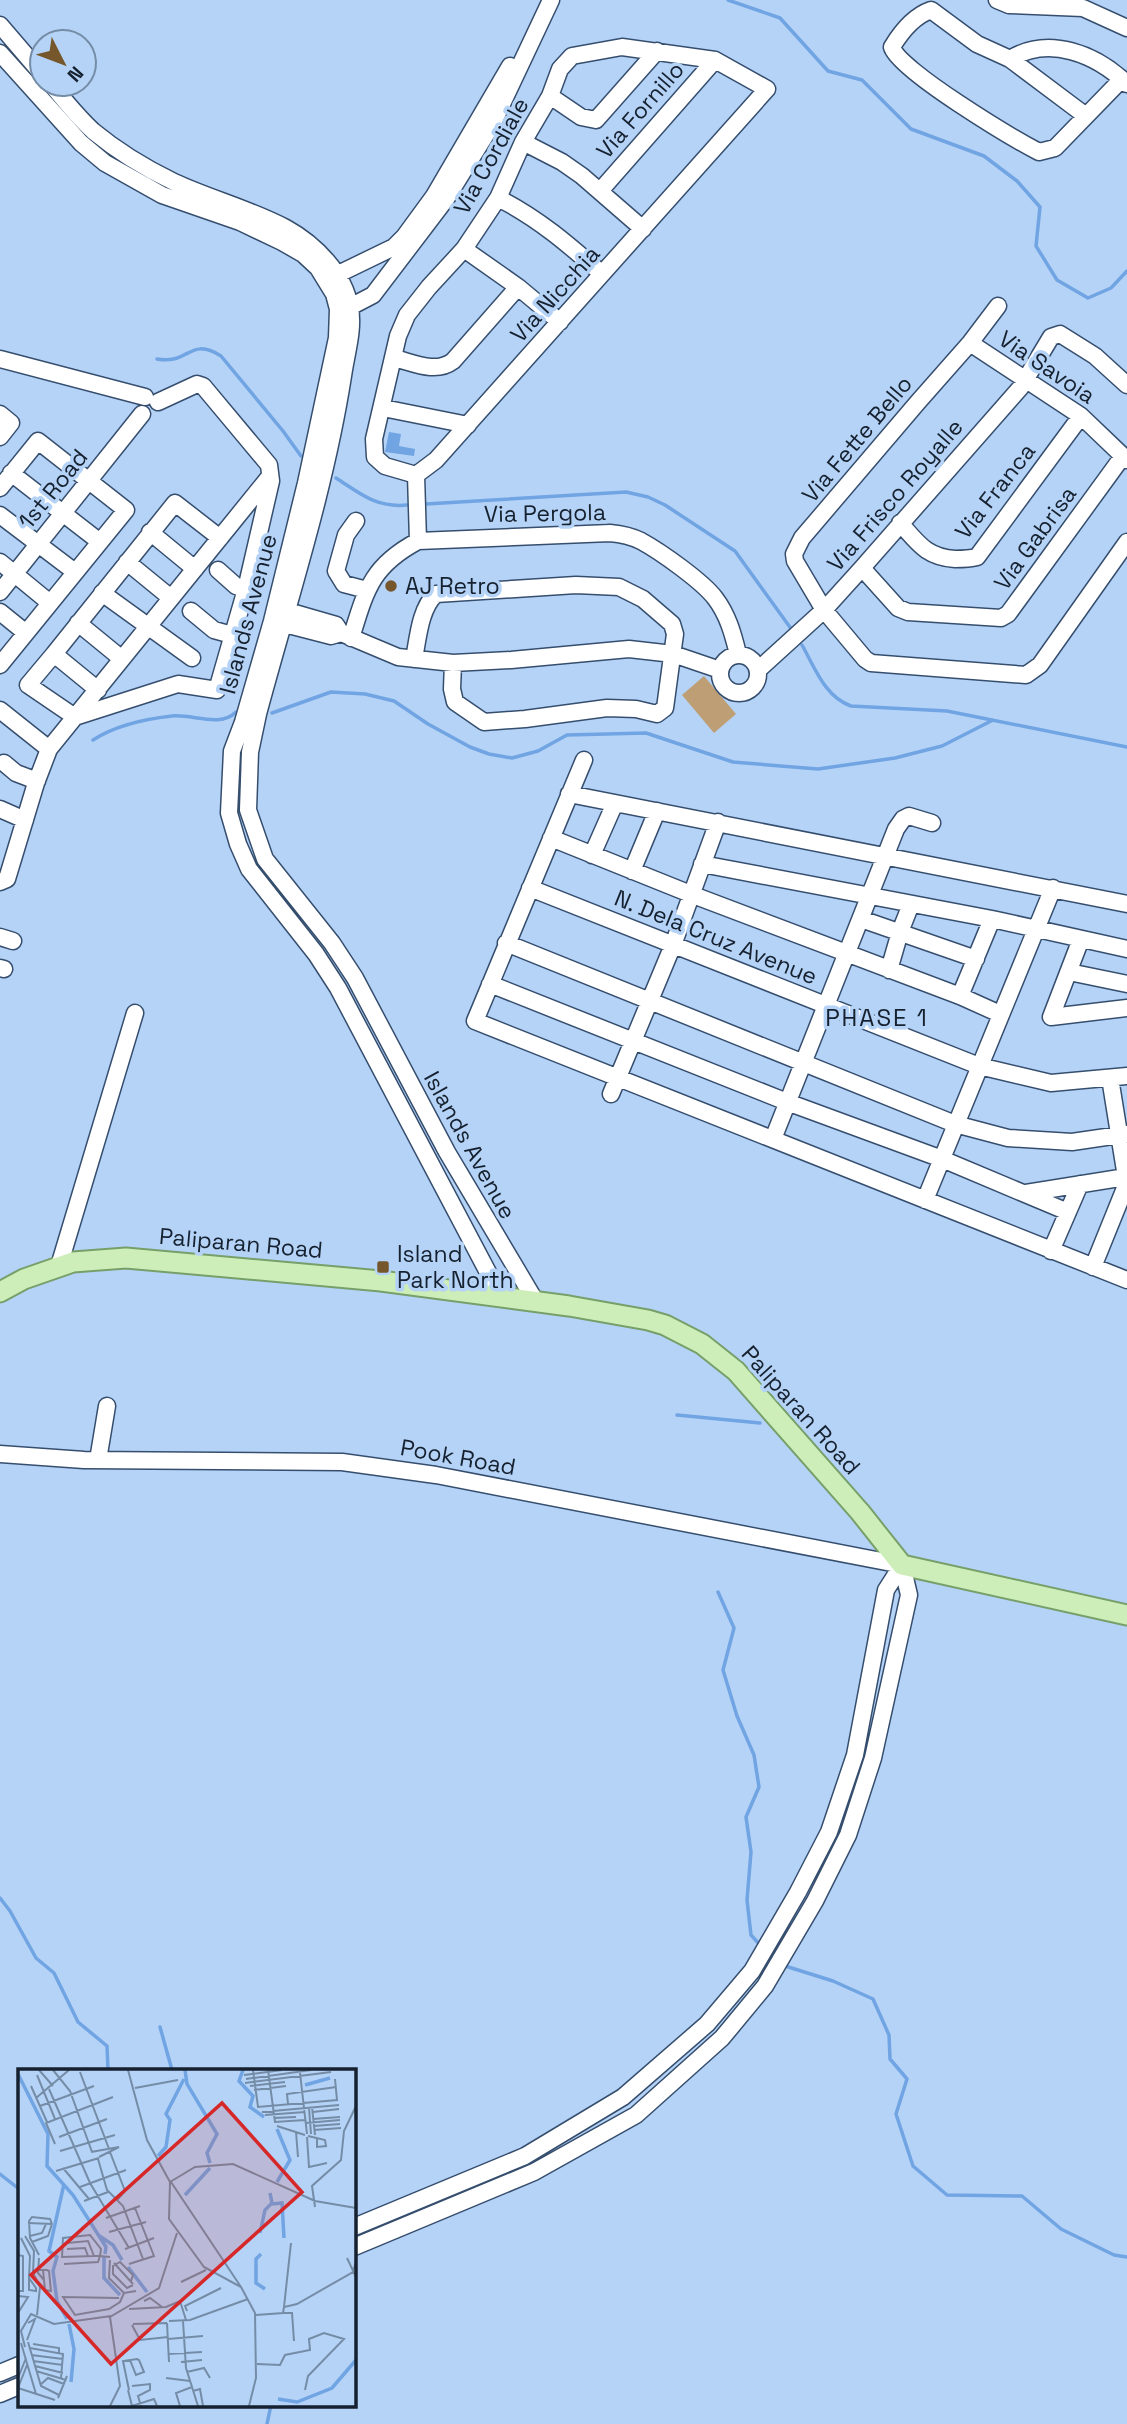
<svg xmlns="http://www.w3.org/2000/svg" width="1127" height="2424" font-family="'Space Grotesk',sans-serif">
  <style>
    .park { fill: #be9f75 }
    .water { fill: #71a4e2 }
    .lines { fill: none; stroke-linecap: round; stroke-linejoin: round }
    .stream { stroke: #71a4e2; stroke-width: 3.5 }
    .minor-casing { stroke: #364e6e; stroke-width: 19 }
    .major-casing { stroke: #779f6a; stroke-width: 23 }
    .minor { stroke: #fff; stroke-width: 16 }
    .major { stroke: #cdeeb8; stroke-width: 19 }
    .poi-dot { fill: #75572b; stroke: #b5d3f7; stroke-width: 2.5 }
    .labels { text-anchor: middle; dominant-baseline: central; stroke-width: 7; stroke-linejoin: round; paint-order: stroke }
    .street-label { font-size: 23px; fill: #16212f; stroke: #b5d3f7 }
    .poi-label { font-size: 23px; fill: #16212f; stroke: #b5d3f7; text-anchor: start }
    .neighbourhood-label { font-size: 24px; letter-spacing: 2px; fill: #16212f; stroke: #b5d3f7 }
    .inset-river { fill: none; stroke: #71a4e2; stroke-width: 3.5 }
    .inset-road { fill: none; stroke: #758ca7; stroke-width: 2 }
    .view { fill: #d62828; fill-opacity: 0.15; stroke: #d62828; stroke-width: 3.5 }
    .inset-edge { fill: none; stroke: #16212f; stroke-width: 3.5 }
  </style>
  <rect width="100%" height="100%" fill="#b5d3f7"/>
  <path class="park" d="M704 676 736 714 714 733 682 695Z"/>
  <path class="water" d="M389 432 401 434 399 446 415 449 414 456 385 452Z"/>
  <g class="lines">
    <path class="stream" d="M728 0 780 18 828 71 862 80 911 129 984 156 1017 181 1040 207 1036 246 1057 280 1088 298 1111 288 1127 271
      M157 359C190 365 189 336 221 356L283 431 301 456
      M336 478C361 494 376 508 407 505
      M426 504 626 492 648 497 665 505 735 551 792 630
      M802 645C815 668 825 697 851 706L947 711 1127 747
      M272 713 331 692 365 694 394 701 428 724 470 747 489 754 512 758 538 751 567 735 646 733 733 762 818 769 895 758 942 746 993 720
      M93 740C116 725 145 719 172 716 193 714 220 728 236 712
      M677 1415 760 1423
      M718 1592 734 1628 723 1670 737 1716 754 1755 759 1787 746 1817 751 1852 747 1900 751 1935 761 1946
      M0 1898 10 1911 36 1958 54 1973 78 2022 107 2046 108 2070
      M782 1965 833 1981 873 1999 889 2035 890 2059 907 2079 896 2114 913 2166 947 2195 1022 2196 1061 2229 1114 2255 1127 2257
      M160 2027 172 2070
      M0 2174 19 2189
      M267 2424 271 2405"/>
    <defs>
      <path id="minor" d="M997 0 1009 5 1083 8 1127 28
        M0 25 42 74
        M622 47 715 60 767 89 436 460 416 475 385 466 375 457 374 439 398 336 407 315 429 287 464 249 498 198 523 142 550 96 560 69 572 56Z
        M0 53 81 143 105 163 162 195 240 222 282 242 303 254 318 268 334 294 338 309 337 338 306 483 272 621 243 722 232 751 229 813 238 844 249 869 316 954 338 988 501 1297
        M1010 59C1049 35 1096 54 1127 84
        M51 84C64 100 78 117 93 131 116 150 147 169 174 182 211 199 250 209 286 228 315 244 345 274 350 308 354 330 346 354 343 376 325 491 288 602 258 714L250 752 248 810 265 859 332 943 355 978 447 1152 536 1302
        M550 96 581 117 596 120 657 51
        M1086 116 1010 59 977 44 931 10C914 16 901 32 892 47 898 70 1014 139 1039 152L1055 148 1122 79
        M523 142 562 162 582 176 643 229
        M600 191 715 60
        M498 198C538 218 569 245 602 274
        M464 249 518 287 560 322
        M328 279 394 247 404 237 434 196 510 66
        M998 306 970 343 918 402 802 538 794 554 795 561 824 610 865 659 871 663 1026 675 1040 665 1127 542
        M343 308 350 307 373 295 446 199 493 123 551 0
        M970 343 1081 416 1127 460
        M394 358C414 363 436 374 453 361L518 287
        M0 359 145 397
        M383 408 468 425
        M0 414 11 423 0 437
        M11 473 100 542
        M416 475 418 541
        M0 488 38 441 126 510 0 665
        M0 515 75 572
        M356 521 346 535 336 571 344 584 367 590
        M900 523C918 543 926 557 955 559 963 559 969 559 977 557L1081 416
        M150 532 195 569
        M0 562 50 603
        M127 562 171 598
        M862 568 898 608 908 612 1001 618 1008 614 1123 456
        M218 570 236 586 246 589
        M0 592 142 414
        M102 593 192 658
        M277 608 336 625 341 633 398 657 453 663 511 660 629 649 673 654 720 670
        M191 611 214 630 232 635
        M0 612 26 633
        M273 621 331 636 341 633
        M78 623 122 659
        M351 638C366 590 371 566 418 541L610 533C621 534 631 536 641 541 661 552 702 581 715 598 728 615 733 634 738 654
        M54 654 175 503 220 538
        M720 674a19 19 0 1 1 38 0a19 19 0 1 1-38 0Z
        M414 659C418 638 420 608 436 594L576 585 619 587 643 599 672 624 675 634 665 708 657 714 636 709 607 708 525 719 484 722 455 702 452 689 453 663
        M758 670 824 610 862 568 1021 387 1051 337 1060 334 1095 356 1127 385
        M98 690 54 654 28 685 75 717 178 684 217 690 246 589 271 481 269 465 203 386 197 384 158 402
        M0 710 49 749
        M584 760 475 1021 1127 1280
        M4 763 16 773 37 781
        M569 794 1127 904
        M0 809 25 820
        M551 838 693 895 960 996 1000 1014
        M592 855 615 803
        M702 864 992 919 1127 949
        M632 871 657 811
        M0 882 7 879 36 783 49 749 270 476
        M530 888 979 1066 1051 1083 1127 1076
        M861 919 976 959
        M0 937 13 941
        M1081 939 1051 1017 1127 1008
        M506 943 955 1124 1008 1138 1072 1142 1127 1134
        M0 968 4 969
        M889 970 900 932 911 904
        M1069 972 1127 984
        M490 984 787 1102 942 1159 1068 1212
        M960 996 992 919
        M1110 1078 1126 1177 1125 1188 1127 1189
        M611 1094 673 945 718 822
        M773 1139 896 829 903 819 909 816 932 823
        M1026 1193 1126 1177
        M925 1200 1053 888
        M1051 1251 1080 1184
        M59 1266 135 1013
        M1093 1267 1125 1188
        M0 1454 84 1460 342 1462 436 1475 902 1565
        M98 1460 107 1406
        M354 2227 525 2156 623 2097 707 2024 752 1971 798 1892 829 1832 855 1755 886 1590 902 1565
        M354 2247 534 2172 636 2115 722 2038 765 1986 815 1901 848 1835 873 1758 909 1595 902 1565
        M0 2373 19 2365
        M0 2394 19 2386"/>
      <path id="major" d="M0 1292 24 1279 73 1262 126 1258 381 1281 569 1306 648 1320 665 1325 702 1344 736 1371 860 1512 902 1565 1127 1615"/>
    </defs>
    <use href="#minor" class="minor-casing"/>
    <use href="#major" class="major-casing"/>
    <use href="#minor" class="minor"/>
    <use href="#major" class="major"/>
  </g>
  <g class="poi-dot">
    <circle cx="391" cy="586" r="7"/>
    <rect x="376" y="1260" width="14" height="14" rx="3.5"/>
  </g>
  <g class="labels">
    <g class="street-label">
      <text transform="translate(640 110) rotate(-49)">Via Fornillo</text>
      <text transform="translate(491 156) rotate(-61)">Via Cordiale</text>
      <text transform="translate(555 294) rotate(-48)">Via Nicchia</text>
      <text transform="translate(1047 367) rotate(34)">Via Savoia</text>
      <text transform="translate(857 439) rotate(-50)">Via Fette Bello</text>
      <text transform="translate(53 489) rotate(-51)">1st Road</text>
      <text transform="translate(995 491) rotate(-52)">Via Franca</text>
      <text transform="translate(895 495) rotate(-49)">Via Frisco Royalle</text>
      <text transform="translate(545 513) rotate(-1)">Via Pergola</text>
      <text transform="translate(1035 538) rotate(-54)">Via Gabrisa</text>
      <text transform="translate(248 614) rotate(-75)">Islands Avenue</text>
      <text transform="translate(716 937) rotate(22)">N. Dela Cruz Avenue</text>
      <text transform="translate(470 1145) rotate(61)">Islands Avenue</text>
      <text transform="translate(241 1243) rotate(5)">Paliparan Road</text>
      <text transform="translate(801 1410) rotate(48)">Paliparan Road</text>
      <text transform="translate(458 1457) rotate(10)">Pook Road</text>
    </g>
    <g class="poi-label">
      <text x="405" y="586">AJ Retro</text>
      <text x="397" y="1254">Island<tspan x="397" dy="26">Park North</tspan></text>
    </g>
    <g class="neighbourhood-label">
      <text x="877" y="1017">PHASE 1</text>
    </g>
  </g>
  <g transform="translate(18 2069)">
    <rect width="338" height="338" fill="#b5d3f7"/>
    <path class="inset-river" d="M167 1 169 15 199 65 189 84 192 94M225 1 221 12 235 27 232 38 246 48M0 5 30 65 29 97 55 126 88 178 87 185M287 16 312 9M259 60 272 91 259 113M140 87 148 78 152 51 148 45 166 10M46 115 31 182 39 188 35 202 39 232 49 250M167 126 192 99M254 135 264 134 266 169M242 164 247 141 254 134 252 124M80 166 95 176 104 191M243 185 238 190V214L247 220M86 188V209L102 226M110 198 129 223M51 255 56 280 53 313M260 330 279 333 314 319 338 291"/>
    <path class="inset-road" d="M21 1 35 17M35 1 52 22 74 83M110 1 129 71 152 113 151 150 186 198 223 218 237 244 238 309 231 337M235 1 240 38 319 31 317 10M250 1 257 53 287 51M62 3 91 80M282 4 289 65M19 6 37 50M226 6 264 1M228 10 293 1M227 14 313 3M13 17 29 53M232 17 267 13M117 19 160 11M31 20 72 114 111 179M236 21 268 17M18 29 51 1M270 35 269 25 318 18M22 37 76 17M294 38 297 66M291 39 293 65M244 43 321 36M295 43 321 40M247 46 287 43M256 49 278 48M295 50 322 48M288 54 322 51M259 57 287 66M296 57 322 55M296 61 323 59M278 63 280 88M290 67 307 71 308 77 299 78V69M41 68 89 50M289 68 291 98 309 94M37 75 28 54 95 28M42 82 97 66M73 83 101 78 81 88M92 83 107 122 99 131M80 90 89 121 105 137 125 190M45 99 71 130M38 102 81 89M152 113 177 98 215 95 297 132 338 139M153 113 223 218M62 118 108 101M66 132 90 123M297 138 294 117 323 91 326 62 338 37M88 149 122 137M10 154 34 155M91 163 128 153M7 167 16 182 15 204 22 218 19 246M12 167 24 164 28 155M3 169 12 187 11 209M14 173 30 167 34 155M49 174 70 172 76 187M49 180 67 179 70 187M107 180 136 169M0 186 5 187V222H0M21 186 12 169 11 152 14 148 32 150 34 155M21 189 20 204 26 211M329 189 338 208M92 191 91 209 106 224 118 222M96 194 115 215M46 195 80 193 82 187 83 180 72 166 45 169 44 188 76 187H82L92 188M111 195 136 187 117 139M19 201H29L31 202 33 222 27 221 25 201M11 209 18 219V222L11 221ZM113 212 115 206 102 193 95 197V205L109 219 115 216M163 213 188 201M0 227 10 228 0 244M101 229 45 228 57 246 91 240 102 233 106 224M126 232 132 229 144 238M266 238 273 174M111 240 148 238 162 232 168 251M169 242 167 237 203 219M265 244H274L276 272M238 246 265 244 266 238 279 235 335 203 338 192M151 252 172 251 230 230M165 252 168 299 180 337M149 254 151 293M115 255 149 254M114 256 122 271 150 268M150 270 185 267M9 271 17 250 10 254M10 273 23 317 41 326M3 274 18 325M15 275 41 279V284M7 278 3 262 13 245 36 255 93 247M12 279 45 285 43 309M150 285 184 283M13 286 45 290M15 292 45 296M163 293 184 291M239 295 262 296 267 286 292 281 291 270 306 264 326 270 290 307 287 321M17 297 45 304M18 302 48 311M169 303 186 299 192 309M0 309 8 289M148 309 172 312M109 312 111 321 105 292 119 290 121 291 126 303 118 306 112 291M22 316 30 309 46 315M114 317 132 315V321L120 327 123 337M0 319 37 331M0 319 9 296M110 321 114 337 136 330 139 337M175 322 182 320 185 337M40 329 49 307M92 337 102 317 92 248 141 219 159 164M162 337 158 324 174 318"/>
    <path class="view" d="M204 34 284 123 93 295 13 206Z"/>
    <rect width="338" height="338" class="inset-edge"/>
  </g>
  <g transform="translate(63 63) rotate(132)"><circle r="33" fill="#b5d3f7" stroke="#758ca7" stroke-width="2"/>
  <path d="M0-5L12 26L0 18L-12 26Z" fill="#75572b"/>
  <text y="-10" font-size="19" font-weight="bold" text-anchor="middle" fill="#16212f">N</text>
  </g>
</svg>
